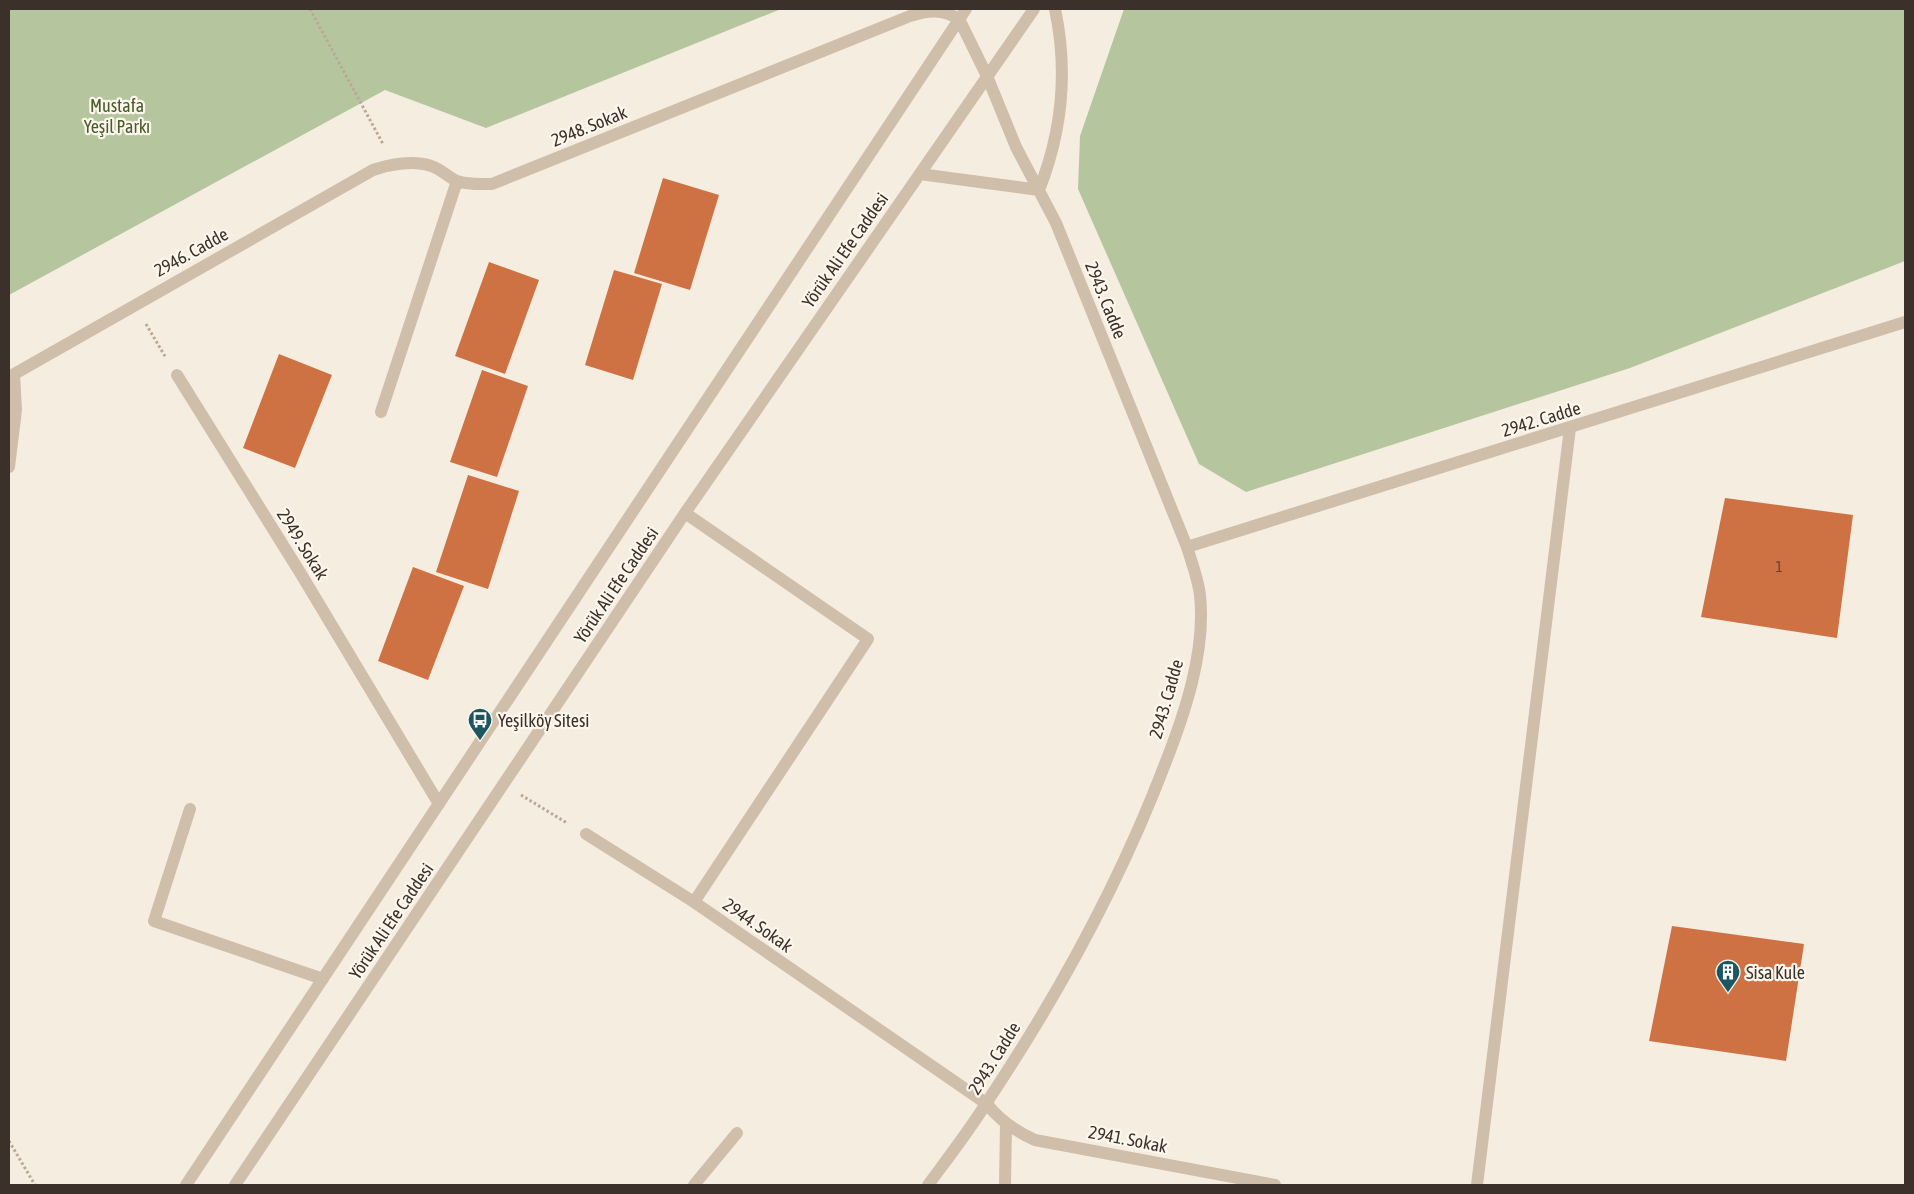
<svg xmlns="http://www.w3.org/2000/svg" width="1914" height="1194" font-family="'Asap Condensed',sans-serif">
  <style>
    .green { fill: #b5c69e }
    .building { fill: #cf7243 }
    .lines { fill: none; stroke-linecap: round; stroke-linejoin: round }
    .path { stroke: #bba894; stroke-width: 3; stroke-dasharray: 2.5 2.5; stroke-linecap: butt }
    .minor { stroke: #cfbeaa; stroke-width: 12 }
    .labels { text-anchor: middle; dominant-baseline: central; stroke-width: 4.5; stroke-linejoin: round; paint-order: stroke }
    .number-label { font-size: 15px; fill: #614130 }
    .park-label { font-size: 18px; fill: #465c2b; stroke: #fcf6ed }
    .street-label { font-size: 18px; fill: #3c312a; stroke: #fcf6ed }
    .poi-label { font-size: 18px; fill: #3c312a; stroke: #fcf6ed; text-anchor: start }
  </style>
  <rect width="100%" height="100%" fill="#f5ede0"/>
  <path class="green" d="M9 9H781L486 128 385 90 9 295Z
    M1124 9H1905V261L1630 368 1246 492 1199 464 1078 189 1080 136Z"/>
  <path class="building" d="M663 178 719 195 690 290 634 273Z
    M489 262 539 280 505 374 455 356Z
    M614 270 662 284 633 380 585 365Z
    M279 354 332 375 295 468 243 448Z
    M482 370 528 386 497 477 450 462Z
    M468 475 519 491 488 589 436 572Z
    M1725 498 1853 515 1837 638 1701 617Z
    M413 567 464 586 428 680 378 661Z
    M1672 926 1804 944 1786 1061 1649 1041Z"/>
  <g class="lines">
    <path class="path" d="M310 9 383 144
      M146 324 166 358
      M521 795 567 823
      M9 1141 35 1185"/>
    <path class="minor" d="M920 174 1039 190C1062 132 1068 70 1055 9
      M177 375 301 574 439 804
      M9 377 373 170C390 164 414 160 431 166 441 169 448 177 457 181 468 185 481 184 492 184L910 16C929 10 942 9 959 19L987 76 1016 147 1056 223 1187 547C1192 563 1198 579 1200 595 1206 651 1185 713 1165 764 1120 882 1057 997 987 1102 969 1131 948 1158 928 1185
      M381 412 457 181
      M9 467 16 410 14 374
      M685 513 868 639 694 902
      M1187 547 1905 322
      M190 809 154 921 323 979
      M586 834 694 902 987 1104C1000 1121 1015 1131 1035 1140L1275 1185
      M186 1185 966 9
      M235 1185 685 513 1034 9
      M694 1185 737 1133
      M1005 1185 1006 1125
      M1477 1185 1570 428"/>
  </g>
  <defs>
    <symbol id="bus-pin" viewBox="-11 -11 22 30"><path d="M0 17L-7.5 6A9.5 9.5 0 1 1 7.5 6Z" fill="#1b5661" stroke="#fcf6ed"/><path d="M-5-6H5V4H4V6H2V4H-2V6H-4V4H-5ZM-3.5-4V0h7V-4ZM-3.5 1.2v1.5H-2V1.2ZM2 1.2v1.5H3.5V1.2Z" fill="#fff"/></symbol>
    <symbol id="building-pin" viewBox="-11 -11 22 30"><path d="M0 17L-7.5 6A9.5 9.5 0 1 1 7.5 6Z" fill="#1b5661" stroke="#fcf6ed"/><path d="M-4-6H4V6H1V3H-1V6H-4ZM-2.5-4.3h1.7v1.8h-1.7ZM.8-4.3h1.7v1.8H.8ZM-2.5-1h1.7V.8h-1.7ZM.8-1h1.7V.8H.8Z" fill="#fff"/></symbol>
  </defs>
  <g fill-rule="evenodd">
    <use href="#bus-pin" x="466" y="706" width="28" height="38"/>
    <use href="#building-pin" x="1714" y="958" width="28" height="38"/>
  </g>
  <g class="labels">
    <g class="number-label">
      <text x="1779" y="566">1</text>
    </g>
    <g class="park-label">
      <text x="117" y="105">Mustafa<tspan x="117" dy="21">Yeşil Parkı</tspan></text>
    </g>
    <g class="street-label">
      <text transform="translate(589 126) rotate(-22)">2948. Sokak</text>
      <text transform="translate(845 250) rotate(-55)">Yörük Ali Efe Caddesi</text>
      <text transform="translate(191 252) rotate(-29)">2946. Cadde</text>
      <text transform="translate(1106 300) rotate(68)">2943. Cadde</text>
      <text transform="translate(1541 419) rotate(-17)">2942. Cadde</text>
      <text transform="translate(303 544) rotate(58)">2949. Sokak</text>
      <text transform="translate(616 585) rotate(-56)">Yörük Ali Efe Caddesi</text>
      <text transform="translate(1166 699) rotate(-74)">2943. Cadde</text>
      <text transform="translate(391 921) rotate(-56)">Yörük Ali Efe Caddesi</text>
      <text transform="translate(758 925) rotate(35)">2944. Sokak</text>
      <text transform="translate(994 1058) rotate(-58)">2943. Cadde</text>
      <text transform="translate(1128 1139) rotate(11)">2941. Sokak</text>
    </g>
    <g class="poi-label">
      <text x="498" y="720">Yeşilköy Sitesi</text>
      <text x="1746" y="972">Sisa Kule</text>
    </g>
  </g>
  <rect width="1914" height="1194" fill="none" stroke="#3c312a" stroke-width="20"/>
</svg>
